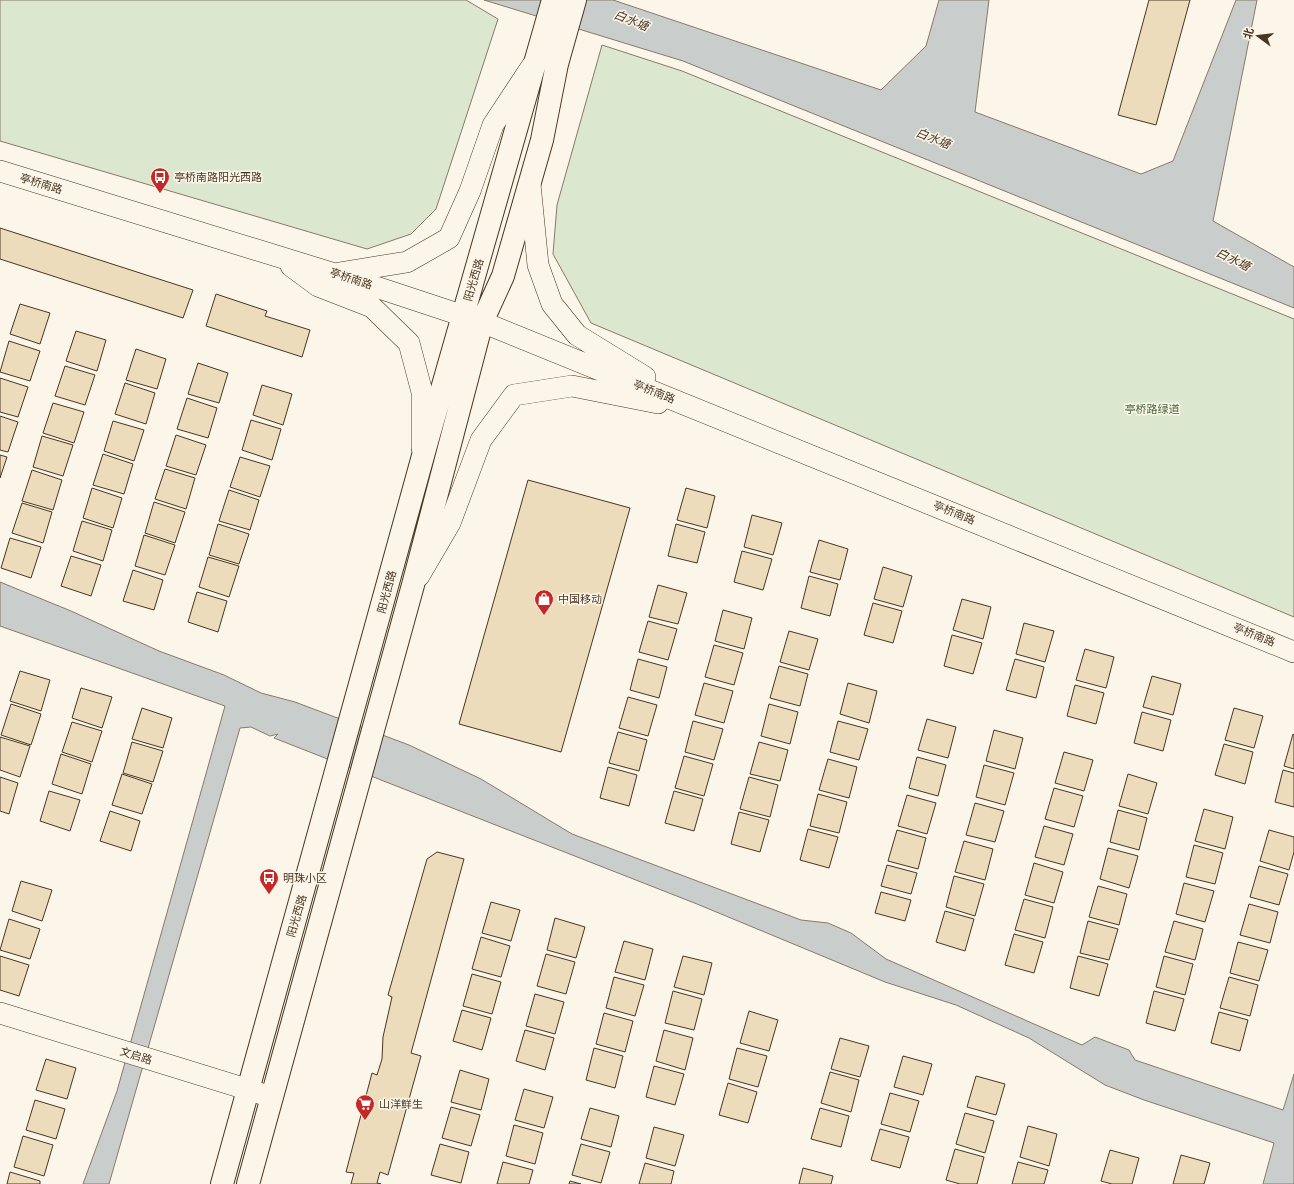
<svg xmlns="http://www.w3.org/2000/svg" width="1294" height="1184" font-family="Signika,'Noto Sans SC',sans-serif">
  <style>
    .green { fill: #dce7d0; stroke: #887966 }
    .water { fill: #c9cecd; stroke: #887966 }
    .building { fill: #ecdcbc; stroke: #4a3520 }
    .lines { fill: none; stroke-linecap: round; stroke-linejoin: round }
    .minor-casing { stroke: #4a3520; stroke-width: 22 }
    .major-casing { stroke: #4a3520; stroke-width: 24 }
    .minor { stroke: #fbf6e9; stroke-width: 21 }
    .major { stroke: #fbf6e9; stroke-width: 22 }
    .labels { text-anchor: middle; dominant-baseline: central; stroke-width: 3; stroke-linejoin: round; paint-order: stroke }
    .poi-label { font-size: 11px; fill: #4a3520; stroke: #fbf6e9; text-anchor: start }
    .street-label { font-size: 11px; fill: #4a3520; stroke: #fbf6e9 }
    .park-label { font-size: 11px; fill: #436837; stroke: #fbf6e9 }
    .water-label { font-size: 12px; font-style: italic; fill: #4a3520; stroke: #fbf6e9 }
  </style>
  <rect width="100%" height="100%" fill="#fbf6e9"/>
  <path class="green" d="M0 0H466L498 19 436 209 411 234 367 249 0 141Z
    M602 45 682 71 1294 319V617L591 323 553 254 557 205Z"/>
  <path class="water" d="M484 0H613L881 90 926 46 939 0H989L975 112 1141 174 1173 161 1236 0H1257L1213 221 1294 267V308L683 61Z
    M0 582 71 611 159 651 224 675 261 693 295 702 409 745 481 779 572 834 801 920 828 923 851 933 886 959 1082 1045 1095 1037 1129 1050 1135 1060 1283 1110 1294 1074V1184H1263L1274 1143 1144 1100 1105 1085 1029 1038 956 1005 885 982 697 904 274 738 278 734 270 736 251 727 240 728 109 1184H83L117 1091 225 706 0 626Z"/>
  <path class="building" d="M1149 0H1190L1156 125 1118 115Z
    M0 228 193 290 183 318 0 259Z
    M216 294 267 311 265 316 310 330 302 357 206 326Z
    M20 304 50 313 40 344 10 334Z
    M76 331 106 340 97 371 66 361Z
    M9 341 40 351 30 381 0 372Z
    M136 349 166 359 157 389 126 380Z
    M198 363 228 373 219 403 188 394Z
    M65 366 95 375 85 405 55 396Z
    M0 378 28 387 18 417 0 412Z
    M125 383 155 393 146 424 115 414Z
    M262 385 292 394 283 425 253 415Z
    M187 398 217 408 208 438 177 429Z
    M53 403 84 412 74 443 43 433Z
    M0 416 18 422 8 452 0 450Z
    M251 420 281 429 272 460 242 450Z
    M113 421 144 430 134 461 104 451Z
    M176 435 206 445 196 475 166 466Z
    M42 436 73 445 63 476 33 467Z
    M103 454 133 464 124 494 93 485Z
    M0 455 7 457 0 478Z
    M240 457 270 466 260 497 230 487Z
    M165 469 195 478 186 509 155 499Z
    M32 470 62 480 53 510 22 501Z
    M528 480 630 508 561 752 459 724Z
    M92 488 122 498 113 528 83 518Z
    M686 488 715 496 707 528 677 520Z
    M229 490 259 500 250 530 219 521Z
    M154 502 185 512 175 543 145 533Z
    M22 503 52 512 43 543 12 533Z
    M752 515 782 523 773 555 744 547Z
    M82 521 112 530 103 561 73 551Z
    M218 524 249 534 239 564 209 555Z
    M676 524 705 532 697 563 668 556Z
    M144 535 175 545 165 575 135 566Z
    M10 538 41 547 31 578 1 568Z
    M819 540 848 549 840 580 810 572Z
    M742 551 772 559 763 590 734 582Z
    M71 556 101 565 91 596 61 586Z
    M208 557 239 566 229 597 199 587Z
    M883 567 912 576 903 607 874 599Z
    M133 570 163 580 154 610 123 601Z
    M809 576 838 584 830 616 801 608Z
    M658 585 687 593 678 624 649 617Z
    M197 592 227 601 218 632 188 622Z
    M962 599 991 607 983 639 953 630Z
    M873 603 902 611 893 643 864 635Z
    M723 610 752 618 744 649 715 641Z
    M648 621 677 629 668 660 639 652Z
    M1024 623 1054 631 1045 662 1016 654Z
    M789 631 818 639 809 670 780 662Z
    M952 635 982 643 973 674 944 666Z
    M714 645 743 653 734 685 705 677Z
    M1085 649 1114 657 1106 688 1076 680Z
    M638 659 667 667 659 698 630 690Z
    M1015 659 1044 667 1036 698 1006 690Z
    M779 666 808 674 800 706 770 698Z
    M20 671 50 680 41 711 10 701Z
    M1152 676 1181 684 1173 715 1143 707Z
    M704 683 733 691 724 723 695 715Z
    M848 683 877 691 869 723 840 714Z
    M1075 685 1104 693 1096 724 1067 716Z
    M81 688 112 697 102 728 72 718Z
    M628 697 657 705 648 736 619 728Z
    M11 704 41 714 31 745 1 735Z
    M769 704 798 712 790 744 761 736Z
    M142 708 172 718 163 748 132 739Z
    M1234 708 1263 716 1254 748 1225 740Z
    M1142 712 1171 720 1163 751 1134 743Z
    M927 719 956 727 948 758 918 750Z
    M693 721 723 729 714 760 685 752Z
    M838 721 868 729 859 760 830 752Z
    M72 722 102 731 92 762 62 752Z
    M994 730 1023 738 1015 769 986 761Z
    M618 732 647 740 639 771 609 763Z
    M1293 734 1294 735V769L1284 766Z
    M0 737 30 746 20 777 0 770Z
    M132 742 163 751 153 782 123 773Z
    M759 742 788 750 780 781 750 774Z
    M1224 744 1253 752 1245 784 1215 775Z
    M1064 752 1093 760 1084 791 1055 783Z
    M61 754 91 764 82 794 52 784Z
    M684 756 713 764 704 796 675 788Z
    M917 757 946 765 938 796 909 788Z
    M828 759 857 767 849 798 819 790Z
    M984 765 1014 773 1005 805 976 797Z
    M608 767 637 775 629 806 600 798Z
    M1283 770 1294 773V807L1275 802Z
    M122 774 152 784 142 814 112 805Z
    M1128 774 1157 783 1148 814 1119 806Z
    M0 777 18 783 9 814 0 811Z
    M749 777 778 785 770 817 740 809Z
    M1054 788 1083 796 1074 827 1045 819Z
    M49 791 80 800 70 831 40 821Z
    M674 791 703 799 694 831 665 823Z
    M818 794 847 802 839 833 810 826Z
    M907 795 936 803 927 834 898 826Z
    M975 803 1004 811 995 842 966 835Z
    M1204 809 1233 817 1225 849 1195 841Z
    M1118 810 1147 818 1139 850 1110 842Z
    M110 811 140 821 131 851 100 841Z
    M739 812 769 820 760 852 731 844Z
    M1044 826 1073 834 1064 865 1035 857Z
    M808 829 838 837 829 868 800 860Z
    M897 830 926 838 918 869 888 861Z
    M1269 830 1294 837V852L1289 870 1260 861Z
    M964 841 993 849 985 880 955 872Z
    M1194 845 1223 853 1215 884 1186 877Z
    M1108 848 1138 856 1129 888 1100 879Z
    M437 852 464 859 411 1053 421 1056 388 1175 380 1172 377 1183 381 1184H351L354 1173 346 1172 372 1073 377 1075 382 1059 383 1037 392 997 388 995 427 859Z
    M1034 863 1063 872 1054 903 1025 895Z
    M887 865 917 873 911 894 881 886Z
    M1259 866 1288 874 1279 905 1250 897Z
    M954 876 984 884 975 916 946 907Z
    M21 881 52 890 42 921 12 911Z
    M1184 883 1214 891 1205 922 1176 914Z
    M1098 886 1127 894 1119 925 1089 917Z
    M881 892 911 900 905 921 875 913Z
    M1024 899 1053 907 1045 938 1015 930Z
    M491 902 520 910 511 941 482 933Z
    M1249 904 1278 912 1270 943 1240 935Z
    M945 911 974 919 965 951 936 942Z
    M555 918 585 927 576 958 547 950Z
    M9 919 40 929 30 959 0 950Z
    M1088 921 1118 929 1109 960 1080 953Z
    M1174 921 1203 929 1195 960 1165 952Z
    M1014 934 1043 942 1034 973 1005 965Z
    M481 937 510 946 501 977 472 969Z
    M624 941 653 949 645 980 615 972Z
    M1238 942 1268 950 1259 981 1230 973Z
    M546 954 575 962 566 994 537 986Z
    M0 956 29 965 19 996 0 990Z
    M683 956 712 963 704 995 674 987Z
    M1078 956 1108 964 1099 996 1070 988Z
    M1164 956 1193 964 1185 995 1156 987Z
    M472 974 501 982 492 1014 463 1006Z
    M614 977 644 985 635 1016 606 1008Z
    M1229 977 1258 985 1250 1016 1220 1008Z
    M673 991 702 999 694 1030 665 1023Z
    M1154 991 1184 999 1175 1031 1146 1023Z
    M535 994 564 1002 555 1034 526 1026Z
    M462 1010 491 1018 482 1050 453 1041Z
    M749 1011 778 1020 769 1051 740 1043Z
    M1219 1012 1248 1020 1240 1051 1211 1043Z
    M604 1013 633 1021 625 1052 596 1044Z
    M525 1030 554 1038 545 1070 516 1061Z
    M664 1030 693 1038 685 1070 656 1061Z
    M840 1038 869 1046 860 1077 831 1069Z
    M594 1048 623 1056 615 1088 586 1080Z
    M737 1048 767 1056 758 1087 729 1079Z
    M903 1056 932 1064 923 1095 894 1087Z
    M46 1059 76 1068 67 1099 36 1090Z
    M654 1066 684 1074 675 1105 646 1097Z
    M460 1070 489 1079 481 1110 451 1102Z
    M830 1072 859 1080 851 1112 821 1103Z
    M976 1076 1005 1084 996 1115 967 1107Z
    M728 1083 757 1092 748 1123 719 1115Z
    M524 1089 553 1097 544 1128 515 1120Z
    M890 1093 919 1101 910 1132 881 1124Z
    M35 1100 65 1109 56 1139 26 1130Z
    M451 1107 480 1115 471 1146 442 1138Z
    M590 1108 619 1116 611 1147 581 1139Z
    M820 1108 849 1116 841 1147 811 1139Z
    M965 1113 994 1121 985 1153 956 1144Z
    M514 1125 543 1133 535 1164 506 1156Z
    M1028 1126 1057 1134 1049 1166 1020 1157Z
    M654 1127 684 1135 675 1166 646 1158Z
    M880 1129 909 1137 900 1168 871 1160Z
    M23 1136 53 1145 44 1176 14 1167Z
    M440 1144 469 1152 461 1183 431 1175Z
    M581 1144 610 1152 601 1183 572 1175Z
    M955 1149 984 1157 977 1184H960L946 1180Z
    M1110 1150 1139 1158 1132 1184H1112L1101 1181Z
    M1181 1155 1210 1163 1204 1184H1173Z
    M503 1162 533 1170 529 1184H497Z
    M1018 1162 1048 1170 1044 1184H1012Z
    M645 1163 674 1171 671 1184H639Z
    M803 1168 833 1176 831 1184H799Z
    M10 1172 40 1181V1184H7Z
    M570 1181 581 1184H569Z"/>
  <g class="lines">
    <defs>
      <path id="minor" d="M0 171 361 282 482 322 1294 652
        M530 184 538 265 552 304 577 335 645 377
        M291 266 318 286 372 307 409 343 422 392V448
        M339 273 407 262 449 238 470 191 493 125 532 66
        M419 576 450 523 481 440 514 395 572 386 658 403
        M0 1013 272 1097"/>
      <path id="major" d="M222 1184 426 445 553 0
        M248 1184 413 585 482 322 503 276 542 140 557 64 575 0"/>
    </defs>
    <use href="#minor" class="minor-casing"/>
    <use href="#major" class="major-casing"/>
    <use href="#minor" class="minor"/>
    <use href="#major" class="major"/>
  </g>
  <defs>
    <symbol id="bus-pin" viewBox="-11 -11 22 30"><path d="M0 17L-7.5 6A9.5 9.5 0 1 1 7.5 6Z" fill="#c62828" stroke="#fbf6e9"/><path d="M-5-6H5V4H4V6H2V4H-2V6H-4V4H-5ZM-3.5-4V0h7V-4ZM-3.5 1.2v1.5H-2V1.2ZM2 1.2v1.5H3.5V1.2Z" fill="#fff"/></symbol>
    <symbol id="shop-pin" viewBox="-11 -11 22 30"><path d="M0 17L-7.5 6A9.5 9.5 0 1 1 7.5 6Z" fill="#c62828" stroke="#fbf6e9"/><path d="M-5-2.5h2.3a2.7 3.5 0 0 1 5.4 0H5L5.5 6h-11ZM-1.5-2.5h3a1.5 2.3 0 0 0-3 0Z" fill="#fff"/></symbol>
    <symbol id="supermarket-pin" viewBox="-11 -11 22 30"><path d="M0 17L-7.5 6A9.5 9.5 0 1 1 7.5 6Z" fill="#c62828" stroke="#fbf6e9"/><path d="M-6-5.5h2.5l.6 2H6L4.5 2H-2.5L-4.4-4H-6ZM-1.5 3.2a1.3 1.3 0 1 0 .1 0ZM3 3.2a1.3 1.3 0 1 0 .1 0Z" fill="#fff"/></symbol>
  </defs>
  <g fill-rule="evenodd">
    <use href="#bus-pin" x="149" y="166" width="22" height="30"/>
    <use href="#shop-pin" x="533" y="588" width="22" height="30"/>
    <use href="#bus-pin" x="258" y="867" width="22" height="30"/>
    <use href="#supermarket-pin" x="354" y="1093" width="22" height="30"/>
  </g>
  <g class="labels">
    <g class="poi-label">
      <text x="174" y="177">亭桥南路阳光西路</text>
      <text x="558" y="599">中国移动</text>
      <text x="283" y="878">明珠小区</text>
      <text x="379" y="1104">山洋鲜生</text>
    </g>
    <g class="street-label">
      <text transform="translate(41 184) rotate(17)">亭桥南路</text>
      <text transform="translate(351 279) rotate(18)">亭桥南路</text>
      <text transform="translate(474 280) rotate(-74)">阳光西路</text>
      <text transform="translate(654 392) rotate(22)">亭桥南路</text>
      <text transform="translate(954 513) rotate(22)">亭桥南路</text>
      <text transform="translate(387 592) rotate(-75)">阳光西路</text>
      <text transform="translate(1254 635) rotate(22)">亭桥南路</text>
      <text transform="translate(297 916) rotate(-74)">阳光西路</text>
      <text transform="translate(136 1056) rotate(17)">文启路</text>
    </g>
    <g class="park-label">
      <text x="1152" y="409">亭桥路绿道</text>
    </g>
    <g class="water-label">
      <text transform="translate(631 21) rotate(21)">白水塘</text>
      <text transform="translate(933 139) rotate(21)">白水塘</text>
      <text transform="translate(1233 260) rotate(26)">白水塘</text>
    </g>
  </g>
  <g transform="translate(1258 36) rotate(285)" stroke="#fbf6e9" stroke-width="3" paint-order="stroke">
  <path d="M0-3L7 15L0 10L-7 15Z" fill="#4a3520"/>
  <text y="-6" font-size="11" font-weight="bold" text-anchor="middle" fill="#4a3520">北</text>
  </g>
</svg>
